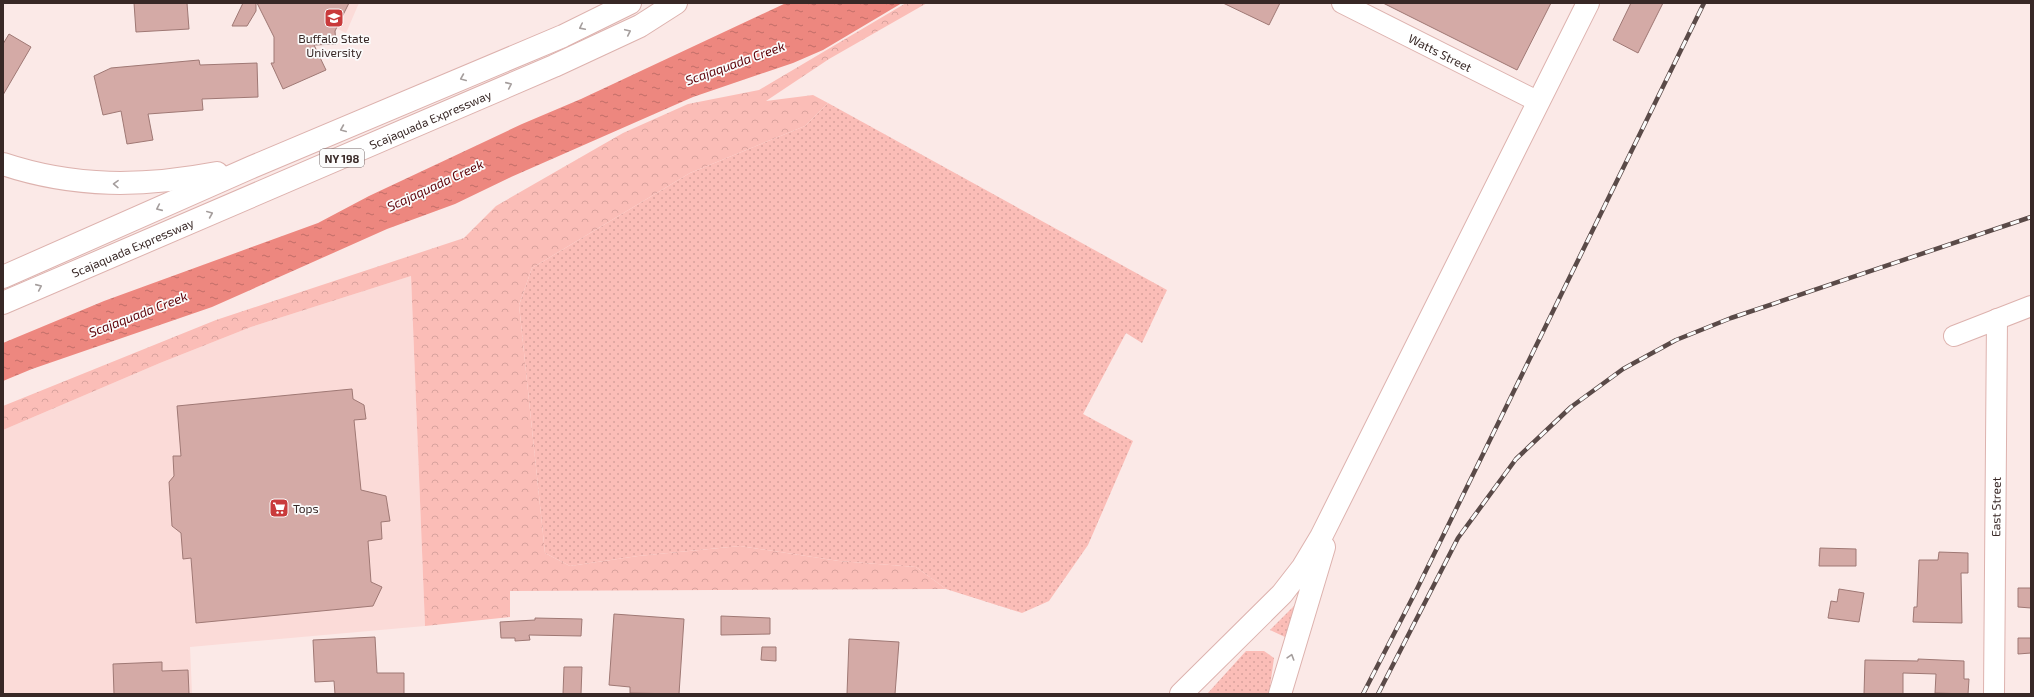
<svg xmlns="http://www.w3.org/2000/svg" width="2034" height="697" font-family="'Exo 2',sans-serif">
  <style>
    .built { fill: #fbdbd8 }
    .grass { fill: url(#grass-dots) }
    .forest { fill: url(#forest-crowns) }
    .water { fill: url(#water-ripples) }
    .building { fill: #d4aaa6; stroke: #9f7874 }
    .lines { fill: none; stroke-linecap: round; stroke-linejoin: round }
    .minor-casing { stroke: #ddb2ae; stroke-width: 22 }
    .major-casing { stroke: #ddb2ae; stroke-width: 24 }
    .highway-casing { stroke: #ddb2ae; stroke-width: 24 }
    .minor { stroke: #fff; stroke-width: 20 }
    .major { stroke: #fff; stroke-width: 22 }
    .highway { stroke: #fff; stroke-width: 22 }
    .rail-casing { stroke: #5a4a48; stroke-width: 4.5 }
    .rail { stroke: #fbfbfb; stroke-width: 3; stroke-dasharray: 9; stroke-linecap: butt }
    .oneway { stroke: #a59e9d }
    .labels { text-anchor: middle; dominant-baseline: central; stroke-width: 3.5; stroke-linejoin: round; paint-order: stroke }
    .shield { fill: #fbfbfb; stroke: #726766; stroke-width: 1 }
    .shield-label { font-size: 11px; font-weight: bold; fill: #382826 }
    .poi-label { font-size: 12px; fill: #382826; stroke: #fbfbfb }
    .street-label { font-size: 12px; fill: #382826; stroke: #fbfbfb }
    .water-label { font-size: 13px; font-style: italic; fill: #5d0007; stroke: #fbfbfb }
  </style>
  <defs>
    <pattern id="grass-dots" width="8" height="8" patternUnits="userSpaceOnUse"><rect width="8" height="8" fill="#fbbdb7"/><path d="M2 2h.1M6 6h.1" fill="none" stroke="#d8a29d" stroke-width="1.8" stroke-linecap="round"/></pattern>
    <pattern id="forest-crowns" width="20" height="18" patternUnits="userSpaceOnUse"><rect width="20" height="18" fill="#fbbdb7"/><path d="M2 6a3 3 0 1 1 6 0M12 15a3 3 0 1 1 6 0" fill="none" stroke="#d8a29d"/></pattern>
    <pattern id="water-ripples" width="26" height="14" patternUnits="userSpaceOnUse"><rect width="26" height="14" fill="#ed877f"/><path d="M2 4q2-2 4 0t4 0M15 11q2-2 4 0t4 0" fill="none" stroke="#c16e68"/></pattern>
  </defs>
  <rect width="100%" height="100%" fill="#fbe9e7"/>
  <path class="built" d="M285 3H359L346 33Z
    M411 276 425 626 190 647 192 694H3V430L160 363 251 327Z"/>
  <path class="grass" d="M828 103 1167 290 1142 343 1126 333 1083 414 1133 441 1088 545 1049 601 1022 613 946 589 916 567 839 561 740 546 638 556 570 566 545 553 519 305 532 268 690 173 805 126Z
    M1297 603 1285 637 1270 630Z
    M1246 651H1264L1274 658 1269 694H1207Z"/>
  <path class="forest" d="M906 3H927L829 59 766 101 813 95 828 103 805 126 690 173 532 268 519 305 545 553 570 566 638 556 740 546 839 561 916 567 946 589 510 591V617L425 626 411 276 251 327 160 363 3 430V406L216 320 464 238 496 206 623 133 688 104 759 90Z"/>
  <path class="water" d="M786 3H902L823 50 793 63 693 97 511 177 455 204 387 229 212 307 32 369 3 381V343L104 301 318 223 369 196 522 124 581 99Z"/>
  <path class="building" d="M134 3H187L189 29 136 32Z
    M243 3H256V11L247 26H232Z
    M257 3H349L335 31 336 44 314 45 326 70 283 89 271 63H274V37Z
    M1223 3H1280L1269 25Z
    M1383 3H1551L1517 70Z
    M1631 3H1663L1638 53 1613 40Z
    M9 34 31 47 3 95V44Z
    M199 60 200 65 257 63 258 97 202 99 203 110 148 114 153 140 127 144 121 111 103 115 94 76 111 68Z
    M352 389 353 399 364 405 366 419 354 420 361 490 386 496 390 521 381 522 382 539 368 541 371 582 382 587 373 606 196 623 191 558 183 559 181 533 172 526 169 482 174 476 173 456H181L177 406Z
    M1820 548 1856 549V566H1819Z
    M1939 552 1968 553V573H1961L1962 623 1913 622 1914 607H1917L1919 560H1938Z
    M2018 588H2031V608L2018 607Z
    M1839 589 1864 593 1859 622 1828 618 1831 601 1837 602Z
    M614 614 684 619 679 694 630 693V687L609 685Z
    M721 616 770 618V634L721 635Z
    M535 618 582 619 581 636 529 635 530 640 515 641V638H501L500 622 535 620Z
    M375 637 377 673H404V694H335L334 681 315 682 313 640Z
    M2018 638H2031V653L2018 654Z
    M849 639 899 642 895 694H847Z
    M762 647H776V661L761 660Z
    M1918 659 1964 661V679H1969L1968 694 1935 693 1936 674 1903 673V694H1864L1865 660 1918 661Z
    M162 662V671L188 670 189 694H114L113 664Z
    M564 667H582L581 694H563Z"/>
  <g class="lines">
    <defs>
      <g id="minor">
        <path id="s1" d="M1342 3 1539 102"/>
        <path d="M1954 336 2031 306"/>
        <path id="s2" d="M1994 694 1997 319"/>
      </g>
      <path id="major" d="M1181 694 1282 594 1303 567 1321 537 1588 3
        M1280 694 1324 547"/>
      <g id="highway">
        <path d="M3 164C75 188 143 187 217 173"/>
        <path d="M3 277 252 167 563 36 630 3"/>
        <path id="s3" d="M3 303 554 66 640 26 676 3"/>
      </g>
    </defs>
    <use href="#minor" class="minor-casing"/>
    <use href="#major" class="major-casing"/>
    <use href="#highway" class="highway-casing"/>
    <use href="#minor" class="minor"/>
    <use href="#major" class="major"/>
    <use href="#highway" class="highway"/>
    <defs>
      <path id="rail" d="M1363 694 1415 593 1704 3
        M1378 694 1458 538 1516 459 1571 407 1623 369 1676 340 1731 318 2031 217"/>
    </defs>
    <use href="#rail" class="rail-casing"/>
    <use href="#rail" class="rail"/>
  </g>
  <defs><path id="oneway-chevron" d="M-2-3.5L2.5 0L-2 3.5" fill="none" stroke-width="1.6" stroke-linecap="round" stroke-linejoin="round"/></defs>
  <g class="oneway">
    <use href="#oneway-chevron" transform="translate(582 27) rotate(154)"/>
    <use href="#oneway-chevron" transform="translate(628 32) rotate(-25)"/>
    <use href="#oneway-chevron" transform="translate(463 78) rotate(157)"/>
    <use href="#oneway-chevron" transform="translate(509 85) rotate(-24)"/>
    <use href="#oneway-chevron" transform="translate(343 129) rotate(157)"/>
    <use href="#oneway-chevron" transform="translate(116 184) rotate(-179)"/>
    <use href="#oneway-chevron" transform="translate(159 208) rotate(156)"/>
    <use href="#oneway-chevron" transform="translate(210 214) rotate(-23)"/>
    <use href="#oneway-chevron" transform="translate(39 287) rotate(-24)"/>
    <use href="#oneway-chevron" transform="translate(1291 657) rotate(-73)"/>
  </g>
  <defs>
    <symbol id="university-square" viewBox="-11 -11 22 22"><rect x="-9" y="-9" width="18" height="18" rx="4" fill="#c93a3b" stroke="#fbfbfb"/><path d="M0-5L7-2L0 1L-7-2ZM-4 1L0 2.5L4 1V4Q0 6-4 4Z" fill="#fff"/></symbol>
    <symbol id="supermarket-square" viewBox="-11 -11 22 22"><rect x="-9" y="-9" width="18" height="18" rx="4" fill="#c93a3b" stroke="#fbfbfb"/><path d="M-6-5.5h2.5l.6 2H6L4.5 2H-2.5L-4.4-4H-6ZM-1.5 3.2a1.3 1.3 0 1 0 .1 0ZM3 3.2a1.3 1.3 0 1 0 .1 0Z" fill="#fff"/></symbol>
  </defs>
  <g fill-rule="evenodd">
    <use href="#university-square" x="323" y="7" width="22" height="22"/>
    <use href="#supermarket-square" x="268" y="497" width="22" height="22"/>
  </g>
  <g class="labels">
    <rect class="shield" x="320" y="149" width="44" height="18" rx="3"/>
    <g class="shield-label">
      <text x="342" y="158">NY 198</text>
    </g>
    <g class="poi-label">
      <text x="334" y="38">Buffalo State<tspan x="334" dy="14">University</tspan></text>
      <text x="293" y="508" text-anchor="start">Tops</text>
    </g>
    <g class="street-label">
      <text stroke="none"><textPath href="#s1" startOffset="110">Watts Street</textPath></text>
      <text stroke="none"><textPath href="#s3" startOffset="465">Scajaquada Expressway</textPath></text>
      <text stroke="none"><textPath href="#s3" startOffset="141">Scajaquada Expressway</textPath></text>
      <text stroke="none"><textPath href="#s2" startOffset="187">East Street</textPath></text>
    </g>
    <g class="water-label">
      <text transform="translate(735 63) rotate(-20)">Scajaquada Creek</text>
      <text transform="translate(435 185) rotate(-25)">Scajaquada Creek</text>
      <text transform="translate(138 314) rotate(-21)">Scajaquada Creek</text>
    </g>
  </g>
  <rect width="2034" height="697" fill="none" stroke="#382826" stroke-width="8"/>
</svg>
